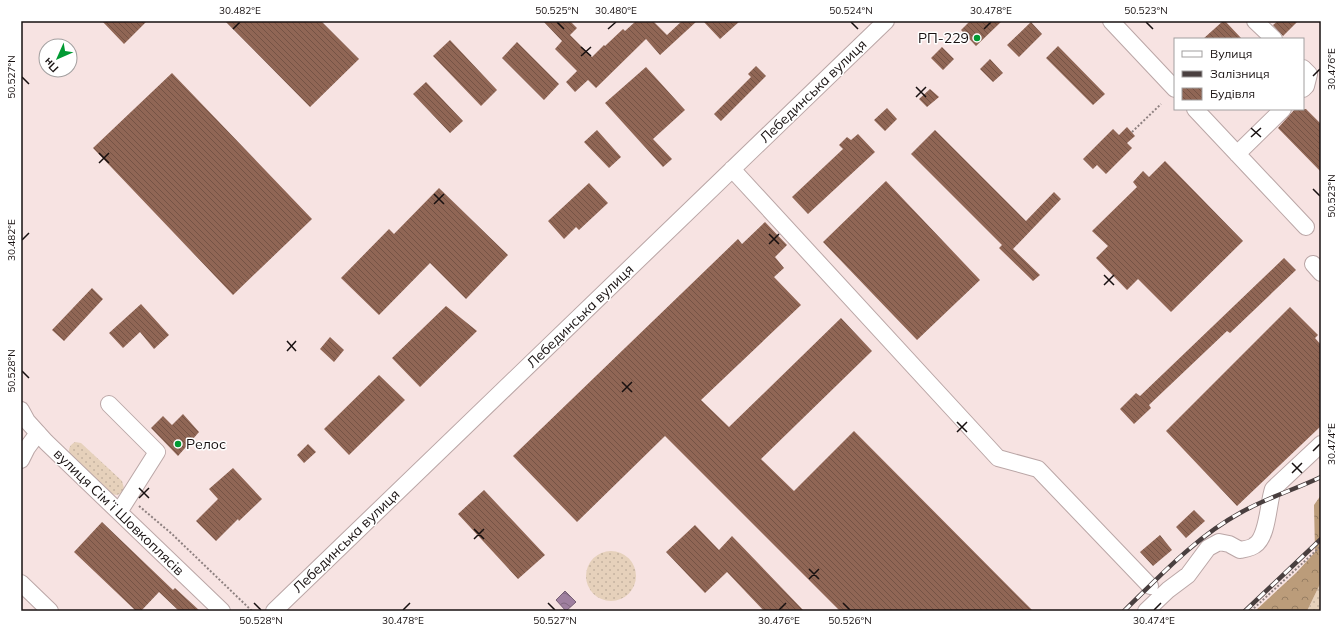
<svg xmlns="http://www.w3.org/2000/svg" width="1342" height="632" font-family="Mulish,sans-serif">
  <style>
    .grass { fill: url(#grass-dots) }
    .forest { fill: url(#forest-crowns) }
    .water { fill: url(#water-waves); stroke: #765e74 }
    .building { fill: url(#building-back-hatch) }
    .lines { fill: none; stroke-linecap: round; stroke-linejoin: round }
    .minor-casing { stroke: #baa6a6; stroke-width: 18 }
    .path { stroke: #8e8080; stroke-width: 2; stroke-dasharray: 2 2; stroke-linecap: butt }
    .minor { stroke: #fff; stroke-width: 16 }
    .rail-casing { stroke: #493f3f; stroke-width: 4.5 }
    .rail { stroke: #fff; stroke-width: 3; stroke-dasharray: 9; stroke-linecap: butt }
    .ticks { fill: none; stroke: #171010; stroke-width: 1.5 }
    .poi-dot { fill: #019a33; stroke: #fff; stroke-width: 1.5 }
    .labels { text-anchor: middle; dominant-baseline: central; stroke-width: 3; stroke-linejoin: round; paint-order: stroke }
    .poi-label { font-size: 14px; fill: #171010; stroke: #fff; text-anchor: end }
    .street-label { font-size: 14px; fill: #171010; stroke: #fff }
    .neatline { fill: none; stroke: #171010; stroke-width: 1.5 }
    .ticks-label { font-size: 10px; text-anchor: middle; fill: #171010 }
  </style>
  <defs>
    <pattern id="grass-dots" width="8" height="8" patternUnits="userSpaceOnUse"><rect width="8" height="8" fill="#e6d1bb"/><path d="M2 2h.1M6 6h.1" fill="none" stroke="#c5b2a0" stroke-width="1.8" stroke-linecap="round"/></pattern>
    <pattern id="forest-crowns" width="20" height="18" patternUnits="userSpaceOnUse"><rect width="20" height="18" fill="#bb9c7a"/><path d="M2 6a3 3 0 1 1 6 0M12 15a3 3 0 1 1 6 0" fill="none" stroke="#977e63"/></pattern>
    <pattern id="water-waves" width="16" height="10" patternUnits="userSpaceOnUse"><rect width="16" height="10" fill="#9f7f9f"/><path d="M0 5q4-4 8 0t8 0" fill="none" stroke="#816780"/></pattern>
    <pattern id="building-back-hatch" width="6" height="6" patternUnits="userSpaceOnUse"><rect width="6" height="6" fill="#906655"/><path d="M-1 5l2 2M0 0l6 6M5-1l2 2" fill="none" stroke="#755345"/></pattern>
  </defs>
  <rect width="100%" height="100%" fill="#f7e3e2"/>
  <path class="grass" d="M75 442 81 443 122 481 124 488 122 493 117 495 111 494 70 456C68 449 69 446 75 442Z
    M586 576a25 25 0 1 1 50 0a25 25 0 1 1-50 0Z
    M1321 582V611H1307Z"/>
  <path class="forest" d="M1321 495V582L1307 611H1255L1297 572 1315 552 1314 505Z"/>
  <path class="water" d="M565 591 576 602 566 611 556 600Z"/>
  <path class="building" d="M102 21H147L124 44Z
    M225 21H321L359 59 310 107Z
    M543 21H570L577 28 570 35 592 57 604 45 605 46 623 29 625 31 636 21H653L667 35 682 21H697L660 55 646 39 596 88 588 80 575 92 566 82 577 71 555 49 562 41Z
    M703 21H740L720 39Z
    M970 21H1002L976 46 961 30Z
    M1223 21H1225L1242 39H1203Z
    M1278 21H1298L1283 36 1273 25Z
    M1031 22 1042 34 1019 57 1007 45Z
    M450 40 497 90 481 106 433 56Z
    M517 42 559 84 544 100 502 58Z
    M1058 46 1105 94 1093 105 1046 58Z
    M942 47 954 59 943 70 931 58Z
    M990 59 1003 73 993 82 980 69Z
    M756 66 766 76 721 121 714 114 751 77 748 74Z
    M646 67 685 110 653 139 672 159 663 167 605 103Z
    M172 73 312 219 233 295 93 148Z
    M426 82 463 121 450 133 413 94Z
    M930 89 939 97 927 107 919 99Z
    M887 108 897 119 885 131 874 120Z
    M1295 109H1306L1321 124V172L1278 128Z
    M1127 127 1135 136 1127 143 1132 148 1106 174 1097 165 1093 169 1083 159 1113 129 1119 135Z
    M597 130 621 157 609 168 584 142Z
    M935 130 1026 221 1054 192 1061 199 1013 249 1040 275 1033 281 999 248 1002 245 911 154Z
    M858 134 875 152 808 214 792 197 843 149 839 145 847 137 851 140Z
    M1165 161 1243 241 1171 312 1138 279 1127 290 1096 258 1108 246 1092 231 1137 187 1133 182 1143 171 1149 177Z
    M886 181 980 280 917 340 823 242Z
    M589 183 608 203 579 230 576 227 564 239 548 221Z
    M439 188 508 255 466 299 430 263 379 315 341 278 389 229 394 234Z
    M765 222 787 245 775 257 784 268 774 277 801 305 701 400 729 427 841 318 872 351 761 459 794 491 854 431 1033 611H840L665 436 577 522 513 456 738 239 742 244Z
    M1284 258 1296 270 1230 333 1227 331 1149 405 1151 408 1134 424 1120 409 1136 393 1140 396Z
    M92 288 103 299 64 341 52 330Z
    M141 304 169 335 154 349 140 332 123 348 109 333Z
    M446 306 477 331 420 387 392 358Z
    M1290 307 1318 335 1315 338 1321 345V426L1237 506 1166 431Z
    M330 337 344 350 334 362 320 349Z
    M379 375 405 400 349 455 324 429Z
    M183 414 199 432 178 456 151 428 163 416 172 425Z
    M308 444 316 452 304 463 297 455Z
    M233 468 262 499 239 521 238 519 216 541 196 521 218 499 209 489Z
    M484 490 545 555 518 579 458 514Z
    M1194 510 1205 521 1186 538 1176 527Z
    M102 522 173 590 175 588 200 611H179L159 592 141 611H136L74 552Z
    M695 525 719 550 732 536 804 611H764L727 572 705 593 666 552Z
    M1160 535 1172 550 1153 566 1140 552Z"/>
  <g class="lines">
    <defs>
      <path id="minor" d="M1111 21 1175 89
        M1255 21 1274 39
        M1303 68 1309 74 1306 86 1303 89
        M1195 109 1306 227
        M1237 154 1283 109
        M732 169 998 458 1038 469 1150 586
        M1313 264 1321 273
        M109 404 157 452 119 512
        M21 410 27 421 46 442 222 611
        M21 460 27 448 38 433
        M21 583 50 611
        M274 611 886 21
        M1146 611 1168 590 1188 575 1208 548 1219 542 1229 544 1240 550C1245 549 1252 548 1255 545 1268 537 1268 503 1273 489L1321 444"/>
    </defs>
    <use href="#minor" class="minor-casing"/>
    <path class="path" d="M1132 132 1161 104
      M139 506 172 534 252 611
      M1251 611 1321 546"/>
    <use href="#minor" class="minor"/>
    <defs>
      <path id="rail" d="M1124 611C1160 576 1196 537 1240 513 1266 498 1294 490 1321 477
        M1245 611 1321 539"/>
    </defs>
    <use href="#rail" class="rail-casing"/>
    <use href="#rail" class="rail"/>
  </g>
  <path class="ticks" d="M557 22 564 29M851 22 858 29M1146 22 1153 29M233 29 240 22M608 29 616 22M984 29 991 22M581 47 591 56M581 56 591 47M1313 76 1320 69M22 77 29 84M916 87 926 97M916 97 926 87M1251 128 1261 137M1251 137 1261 128M99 153 109 163M99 163 109 153M1313 189 1320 196M434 194 444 204M434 204 444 194M769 234 779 244M22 240 29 233M769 244 779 234M1104 275 1114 285M1104 285 1114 275M287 341 296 351M287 351 296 341M22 371 29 378M622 382 632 392M622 392 632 382M957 422 967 432M957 432 967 422M1313 451 1320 444M1292 463 1302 473M1292 473 1302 463M139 488 149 498M139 498 149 488M474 529 484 539M474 539 484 529M809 569 819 579M809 579 819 569M254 603 261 610M548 603 555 610M843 603 850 610M403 610 410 603M779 610 786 603M1154 610 1161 603"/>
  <g class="poi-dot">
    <circle cx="977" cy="38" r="4"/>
    <circle cx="178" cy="444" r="4"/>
  </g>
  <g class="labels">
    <g class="poi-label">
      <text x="969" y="38">РП-229</text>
      <text x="186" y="444" text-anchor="start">Релос</text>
    </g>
    <g class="street-label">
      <text transform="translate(813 91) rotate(-44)">Лебединська вулиця</text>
      <text transform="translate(580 316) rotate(-44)">Лебединська вулиця</text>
      <text transform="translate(119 512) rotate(44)">вулиця Сімʼї Шовкоплясів</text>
      <text transform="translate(346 541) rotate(-44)">Лебединська вулиця</text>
    </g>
  </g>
  <rect width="1342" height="632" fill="none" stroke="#ffffff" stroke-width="44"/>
  <rect x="1174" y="38" width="130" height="72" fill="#ffffff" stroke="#a29f9f"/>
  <rect x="1182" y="51" width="20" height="6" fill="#ffffff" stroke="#a29f9f"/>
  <text x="1210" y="58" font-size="12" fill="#171010">Вулиця</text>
  <rect x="1182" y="71" width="20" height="6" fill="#493f3f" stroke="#a29f9f"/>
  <text x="1210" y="78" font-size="12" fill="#171010">Залізниця</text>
  <rect x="1182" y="88" width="20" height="12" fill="url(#building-back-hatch)" stroke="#a29f9f"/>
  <text x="1210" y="98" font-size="12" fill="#171010">Будівля</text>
  <g transform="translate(58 58) rotate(225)"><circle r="19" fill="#ffffff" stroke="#a29f9f"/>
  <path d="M0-3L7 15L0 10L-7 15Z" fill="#019a33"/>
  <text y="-6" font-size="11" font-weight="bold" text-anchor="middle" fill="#171010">Пн</text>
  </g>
  <rect x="22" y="22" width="1298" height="588" class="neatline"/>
  <g class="ticks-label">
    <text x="240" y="14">30.482°E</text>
    <text x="557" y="14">50.525°N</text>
    <text x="616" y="14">30.480°E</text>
    <text x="851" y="14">50.524°N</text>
    <text x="991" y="14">30.478°E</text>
    <text x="1146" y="14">50.523°N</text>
    <text transform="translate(1331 69) rotate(-90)" y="4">30.476°E</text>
    <text transform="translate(11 77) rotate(-90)" y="4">50.527°N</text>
    <text transform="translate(1331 196) rotate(-90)" y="4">50.523°N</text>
    <text transform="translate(11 240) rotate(-90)" y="4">30.482°E</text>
    <text transform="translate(11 371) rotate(-90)" y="4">50.528°N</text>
    <text transform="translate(1331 444) rotate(-90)" y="4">30.474°E</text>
    <text x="261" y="624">50.528°N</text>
    <text x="403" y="624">30.478°E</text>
    <text x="555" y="624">50.527°N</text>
    <text x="779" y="624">30.476°E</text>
    <text x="850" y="624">50.526°N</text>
    <text x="1154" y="624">30.474°E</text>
  </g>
</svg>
